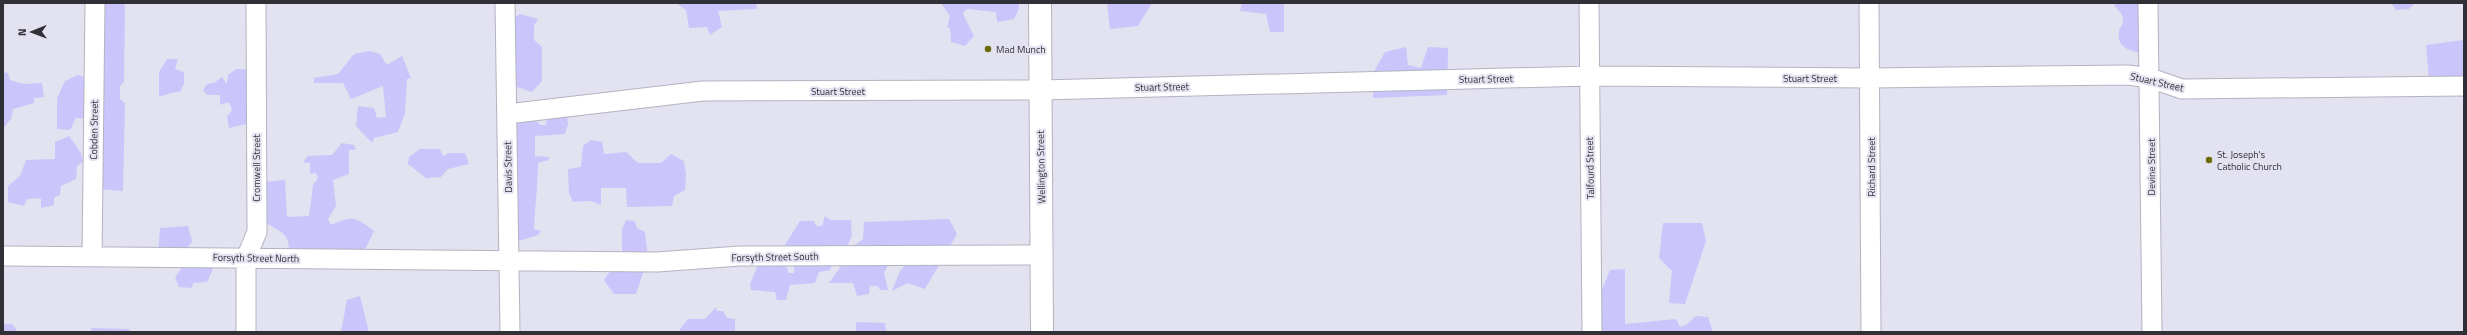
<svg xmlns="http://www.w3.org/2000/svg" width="2467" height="335" font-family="'Titillium Web',sans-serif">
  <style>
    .green { fill: #cac5fb }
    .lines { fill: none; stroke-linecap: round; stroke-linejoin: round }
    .minor-casing { stroke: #b4b3c0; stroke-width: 21 }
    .major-casing { stroke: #b4b3c0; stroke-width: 24 }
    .minor { stroke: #fff; stroke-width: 19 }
    .major { stroke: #fff; stroke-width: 22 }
    .poi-dot { fill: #696905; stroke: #e3e2f0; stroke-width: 1.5 }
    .labels { text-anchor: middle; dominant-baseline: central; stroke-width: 4; stroke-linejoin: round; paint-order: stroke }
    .poi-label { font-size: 10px; fill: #313036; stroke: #e3e2f0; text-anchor: start }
    .street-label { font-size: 10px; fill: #313036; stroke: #e3e2f0 }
  </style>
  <rect width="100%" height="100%" fill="#e3e2f0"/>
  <path class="green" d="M91 3H123L125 6 124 82 120 86V99L125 103 123 191 99 189 88 119 76 118 70 130 57 129V98L65 81 78 75 90 79 85 19 92 13Z
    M676 3H756L757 9 718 11 722 27 710 35 707 27 689 28 686 10Z
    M941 3H1019V9L1014 19 997 22 996 12 966 9 963 14 974 36 965 46 951 42 950 28 947 27 950 16Z
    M1107 3H1152L1138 26 1110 29Z
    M1242 3H1284V32H1270L1266 14 1240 11Z
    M2114 3H2147L2141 53C2129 51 2116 46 2119 31 2120 27 2124 24 2123 19 2123 12 2115 10 2114 3Z
    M2391 3H2415L2409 9 2396 10Z
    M520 14 538 19 534 26V40L542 47V81L532 92 508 84V23Z
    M2464 40V97L2430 92 2426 45Z
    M1406 47 1408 65 1421 68 1428 47 1448 48 1447 95 1373 98V73L1385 52Z
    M370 51 380 54 387 65 402 56 411 78 407 79 405 113 398 132 374 138 372 143 356 126 358 106 374 108 377 118 386 117 383 86 351 99 343 83H314V78L338 74 354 54Z
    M167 59H178L175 69 184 72V84L180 92C172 91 167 96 159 96V72Z
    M236 69 252 70 246 124 229 128 227 117 232 110 229 102 220 105V95H207L203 90 207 84 214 83 222 77 227 84 228 75Z
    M3 72 8 73 10 80 24 84 42 83 44 97 34 98V103L13 109 11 119 3 129Z
    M567 116 568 124 565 134 535 136V156L549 157V160L538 163C538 185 535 206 534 229L541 231 538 235 513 243 509 120H535L541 125H546L547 119Z
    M69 136 81 153 83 162 77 166 76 179 61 186 60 195 54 198V205L41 208V198L27 199 24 206 8 202V186L20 176 26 160 55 159V142Z
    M591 140 602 142 604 154 626 152 638 163H661L671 154 684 161 686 174 685 190 674 196 672 206 627 207 626 188H601V205L591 201 573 202 569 193 568 169 581 167 583 146Z
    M342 143 354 145 356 150H349V174L333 180 336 206 328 219 331 225C353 215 356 217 374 231L361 258 289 257C290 234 285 234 266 223L264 182 285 180 287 217 309 216 313 185 318 178 316 173 310 174V163L303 162 308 156 332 155Z
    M420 149H440L443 156 449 153H465L469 164 448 169 441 177 426 178 408 164 409 157Z
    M825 216 830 220H851L852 236 847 246H854L863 239 864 222 949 219 957 234 925 289 908 283 892 291 900 271 911 259 892 258 884 273 888 290H880L878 286H870L869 294 857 296 853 283H829L841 266 833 262 830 270 819 272 815 283 790 285 786 300H777L775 292 751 290 750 284 760 260 785 264 789 273H794V261L785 253V245L800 221H814L816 226H822Z
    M626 220 635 221 637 228 645 232 648 257 636 294H614L604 280 622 254V229Z
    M1663 223H1702L1706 241 1685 304 1669 303 1672 271 1659 258Z
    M188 226 192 241 186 251 217 260 207 282 193 283 192 288 179 287 175 277 181 269 180 263 158 254 160 228Z
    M1625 269V324L1676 319 1680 327 1686 325 1696 316 1708 317 1713 332H1603L1599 329 1597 302 1610 270Z
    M360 296 369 332H341L347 300Z
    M716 307 717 311H723L727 318 735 319V332H678L688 319H705Z
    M856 322 885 323 886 332H856Z
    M3 324H12L18 332H3Z
    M91 328 129 329 130 332H91Z"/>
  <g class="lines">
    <defs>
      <path id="minor" d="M505 3 510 332
        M1589 3 1592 332
        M1869 3 1871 332
        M2148 3 2152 332
        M507 114 703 91 1041 90 1589 76 1870 78 2128 75 2150 78 2182 89 2464 86
        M3 256 657 262 740 256 1042 255
        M92 257 95 3
        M246 332V258L257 232 256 3"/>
      <path id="major" d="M1040 3 1042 332"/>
    </defs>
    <use href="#minor" class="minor-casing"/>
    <use href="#major" class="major-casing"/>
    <use href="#minor" class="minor"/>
    <use href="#major" class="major"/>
  </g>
  <g class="poi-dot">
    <circle cx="988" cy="49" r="4"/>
    <circle cx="2209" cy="160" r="4"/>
  </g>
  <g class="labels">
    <g class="poi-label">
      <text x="996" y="49">Mad Munch</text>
      <text x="2217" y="154">St. Joseph's<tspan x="2217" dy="12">Catholic Church</tspan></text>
    </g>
    <g class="street-label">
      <text x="1810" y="78">Stuart Street</text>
      <text transform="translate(1486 79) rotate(-1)">Stuart Street</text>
      <text transform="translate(2157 82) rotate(13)">Stuart Street</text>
      <text transform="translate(1162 87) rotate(-1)">Stuart Street</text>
      <text x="838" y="91">Stuart Street</text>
      <text transform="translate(94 130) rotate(-89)">Cobden Street</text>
      <text transform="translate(508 167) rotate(-91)">Davis Street</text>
      <text transform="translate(1041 167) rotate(-91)">Wellington Street</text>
      <text transform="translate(1871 167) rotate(-90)">Richard Street</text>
      <text transform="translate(2151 167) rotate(-90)">Devine Street</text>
      <text transform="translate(256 168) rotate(-90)">Cromwell Street</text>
      <text transform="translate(1590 168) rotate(-91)">Talfourd Street</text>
      <text transform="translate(775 257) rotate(-1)">Forsyth Street South</text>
      <text transform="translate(256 258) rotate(1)">Forsyth Street North</text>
    </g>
  </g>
  <rect width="2467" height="335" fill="none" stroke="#313036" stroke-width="8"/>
  <g transform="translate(32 32) rotate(269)" stroke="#e3e2f0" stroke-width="3" paint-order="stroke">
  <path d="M0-3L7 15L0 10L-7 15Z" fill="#313036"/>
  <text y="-6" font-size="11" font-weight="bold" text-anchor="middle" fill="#313036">N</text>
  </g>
</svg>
